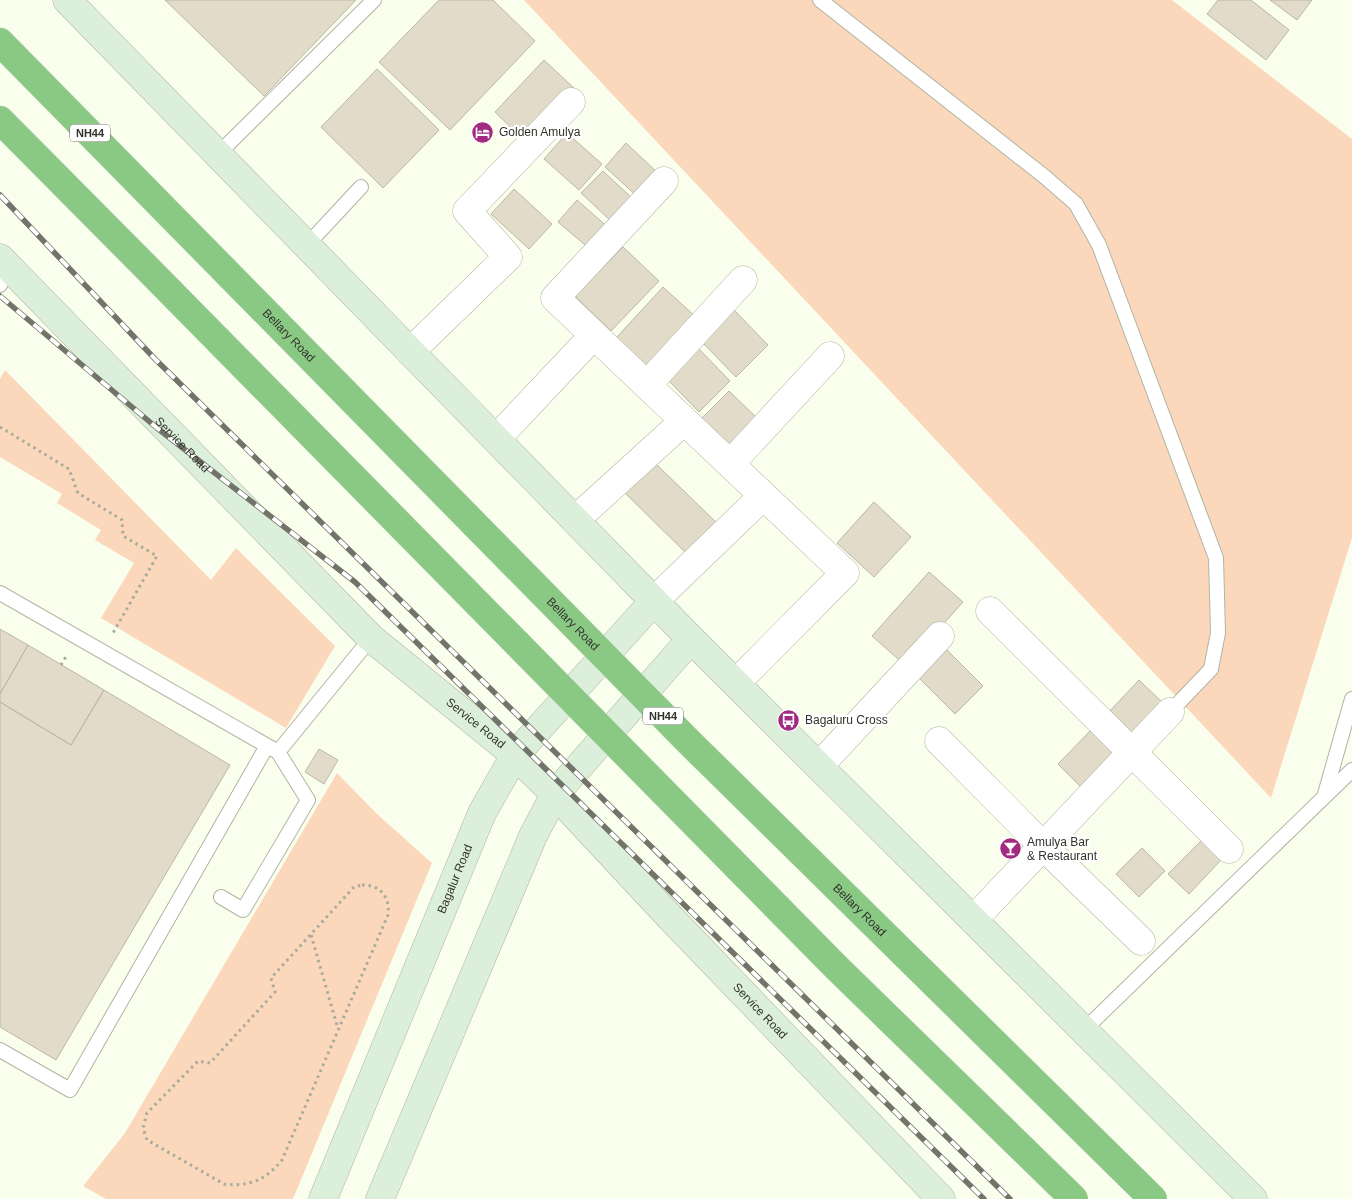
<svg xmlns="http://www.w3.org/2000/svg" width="1352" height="1199" font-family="Helvetica,sans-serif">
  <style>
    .green { fill: #fbd8bc }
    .building { fill: #e2dbca; stroke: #bdb6a6 }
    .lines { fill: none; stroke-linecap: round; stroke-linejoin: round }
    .lane-casing { stroke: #b1b4a4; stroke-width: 16 }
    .street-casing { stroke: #b1b4a4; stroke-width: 29 }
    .secondary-casing { stroke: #b1b4a4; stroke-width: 29 }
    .highway-casing { stroke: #e2e2e1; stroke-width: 29 }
    .path { stroke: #a8aa9d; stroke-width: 3; stroke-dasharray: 2.5 4; stroke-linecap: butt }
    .lane { stroke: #fff; stroke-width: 14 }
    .street { stroke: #fff; stroke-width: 28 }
    .secondary { stroke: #dcefda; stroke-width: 28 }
    .highway { stroke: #8ac984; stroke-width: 28 }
    .rail-casing { stroke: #72746a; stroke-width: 5.5 }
    .rail { stroke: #fff; stroke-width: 4; stroke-dasharray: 11; stroke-linecap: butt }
    .highway-bridge-casing { stroke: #e2e2e1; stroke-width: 29; stroke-linecap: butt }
    .highway-bridge { stroke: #8ac984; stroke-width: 28 }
    .labels { text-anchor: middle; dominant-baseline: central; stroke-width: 4.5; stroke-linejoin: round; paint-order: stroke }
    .shield { fill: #fff; stroke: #70706b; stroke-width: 1 }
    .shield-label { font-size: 11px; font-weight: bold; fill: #32332c }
    .poi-label { font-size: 12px; fill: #32332c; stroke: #fff; text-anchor: start }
    .street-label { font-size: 12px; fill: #32332c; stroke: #fff }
  </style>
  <rect width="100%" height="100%" fill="#fafeec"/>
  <path class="green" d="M524 0H1172L1352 139V538L1271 798Z
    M5 370 211 580 236 548 335 646 286 728 101 618 134 563 95 540 101 530 57 503 62 494 0 457V379Z
    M337 773 377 814 432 863 293 1199H106L83 1186 125 1133Z"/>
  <path class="building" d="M165 0H356L264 96Z
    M439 0H493L535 41 450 130 379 62Z
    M1218 0H1251L1289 30 1266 60 1207 14Z
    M1270 0H1312L1297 20Z
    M544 60 575 89 525 141 495 112Z
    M377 69 439 130 383 188 321 127Z
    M567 133 602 164 579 190 544 159Z
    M626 143 660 175 639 198 605 167Z
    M603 171 634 200 613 223 581 193Z
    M514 189 552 224 529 249 491 214Z
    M577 200 610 229 591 250 558 222Z
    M623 247 659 281 611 331 575 296Z
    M663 287 697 318 649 369 616 338Z
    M732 308 768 345 736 377 700 340Z
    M699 349 730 381 699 412 668 380Z
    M729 391 759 420 731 450 700 420Z
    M655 463 720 526 689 556 625 493Z
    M874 502 911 537 874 577 837 543Z
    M929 572 963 602 906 666 872 636Z
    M0 629 28 645 0 694Z
    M28 645 104 690 71 745 0 702V694Z
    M945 648 983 686 955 714 917 676Z
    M1139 680 1165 705 1135 738 1108 713Z
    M104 690 230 765 56 1060 0 1027V702L71 745Z
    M1091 730 1116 755 1083 789 1058 764Z
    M319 749 338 760 324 784 305 772Z
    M1202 840 1222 859 1189 894 1168 874Z
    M1142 848 1165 871 1139 897 1116 874Z"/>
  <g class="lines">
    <defs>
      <path id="lane" d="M820 0 1045 177 1076 204 1099 245 1216 558 1218 633 1211 669 1170 712
        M218 154 374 0
        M306 246 361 187
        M0 285 9 268
        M0 593 278 752 371 638
        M1325 794 1352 699
        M221 897 243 910 308 800 278 752
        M1084 1030 1352 770
        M0 1050 70 1090 267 746"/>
      <path id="street" d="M664 181 555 298 845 573 736 683
        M410 352 508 257 467 211 571 102
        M647 385 743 280
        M496 439 594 335
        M730 464 830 356
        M575 520 684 421
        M654 601 763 496
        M990 611 1229 849
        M939 741 1043 846 1141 941
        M819 766 940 636
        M973 920 1170 712"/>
      <g id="secondary">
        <path d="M67 0 691 639 1253 1199"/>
        <path id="s1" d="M0 258 371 638 515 755 555 794 665 912 941 1199"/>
        <path id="s2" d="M323 1199 482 813 515 755 654 601"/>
        <path d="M380 1199 533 836 555 794 691 639"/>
      </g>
      <path id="highway" d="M0 42 180 225
        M0 120 138 259"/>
    </defs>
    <use href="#lane" class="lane-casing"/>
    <use href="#street" class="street-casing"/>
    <use href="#secondary" class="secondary-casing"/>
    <use href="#highway" class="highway-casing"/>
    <path class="path" d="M0 427 69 469 78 493 122 520 123 536 157 556 113 633
      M61 665 67 655
      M362 885C381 885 390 897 388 915L282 1160C266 1180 249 1187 224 1184L147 1140 143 1128 147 1113 198 1061 210 1063 275 992 271 978 354 887Z
      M311 935 338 1029"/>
    <use href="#lane" class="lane"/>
    <use href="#street" class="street"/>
    <use href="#secondary" class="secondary"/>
    <use href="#highway" class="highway"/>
    <defs>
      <path id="rail" d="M0 195 155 359 1010 1199
        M0 296 157 428 355 582 984 1199"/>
    </defs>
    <use href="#rail" class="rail-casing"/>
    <use href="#rail" class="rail"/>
    <defs>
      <g id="highway-bridge">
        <path id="s3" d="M180 225 689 742 1153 1199"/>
        <path d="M138 259 836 967 1074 1199"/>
      </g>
    </defs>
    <use href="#highway-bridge" class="highway-bridge-casing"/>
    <use href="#highway-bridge" class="highway-bridge"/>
  </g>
  <defs>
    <symbol id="hotel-disc" viewBox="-11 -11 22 22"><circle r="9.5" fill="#a22a81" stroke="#fff"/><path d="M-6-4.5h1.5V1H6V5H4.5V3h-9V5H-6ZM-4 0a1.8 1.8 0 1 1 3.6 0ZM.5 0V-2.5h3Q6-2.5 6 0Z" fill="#fff"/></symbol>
    <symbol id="bus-disc" viewBox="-11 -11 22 22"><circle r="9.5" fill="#a22a81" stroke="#fff"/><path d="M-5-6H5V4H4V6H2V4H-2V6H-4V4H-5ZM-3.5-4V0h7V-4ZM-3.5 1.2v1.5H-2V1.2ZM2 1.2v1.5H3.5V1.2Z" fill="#fff"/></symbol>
    <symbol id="bar-disc" viewBox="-11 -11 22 22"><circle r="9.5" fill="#a22a81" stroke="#fff"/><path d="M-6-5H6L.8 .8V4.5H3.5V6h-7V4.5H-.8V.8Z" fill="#fff"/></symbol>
  </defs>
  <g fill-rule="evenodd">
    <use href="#hotel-disc" x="470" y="120" width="25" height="25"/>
    <use href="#bus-disc" x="776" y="708" width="25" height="25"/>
    <use href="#bar-disc" x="998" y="836" width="25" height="25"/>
  </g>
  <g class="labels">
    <g class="shield">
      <rect x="70" y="124.5" width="40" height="17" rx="4"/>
      <rect x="643" y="707.5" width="40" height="17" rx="4"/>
    </g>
    <g class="shield-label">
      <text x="90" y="133">NH44</text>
      <text x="663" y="716">NH44</text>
    </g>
    <g class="poi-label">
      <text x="499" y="132">Golden Amulya</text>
      <text x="805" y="720">Bagaluru Cross</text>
      <text x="1027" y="842">Amulya Bar<tspan x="1027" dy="14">&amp; Restaurant</tspan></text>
    </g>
    <g class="street-label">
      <text stroke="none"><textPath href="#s3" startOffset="155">Bellary Road</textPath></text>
      <text stroke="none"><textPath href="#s1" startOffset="261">Service Road</textPath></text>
      <text stroke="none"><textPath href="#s3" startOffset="560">Bellary Road</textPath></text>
      <text stroke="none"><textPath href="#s1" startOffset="666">Service Road</textPath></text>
      <text stroke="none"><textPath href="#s2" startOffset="346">Bagalur Road</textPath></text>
      <text stroke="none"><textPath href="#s3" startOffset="965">Bellary Road</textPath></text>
      <text stroke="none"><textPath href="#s1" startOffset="1071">Service Road</textPath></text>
    </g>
  </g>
</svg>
